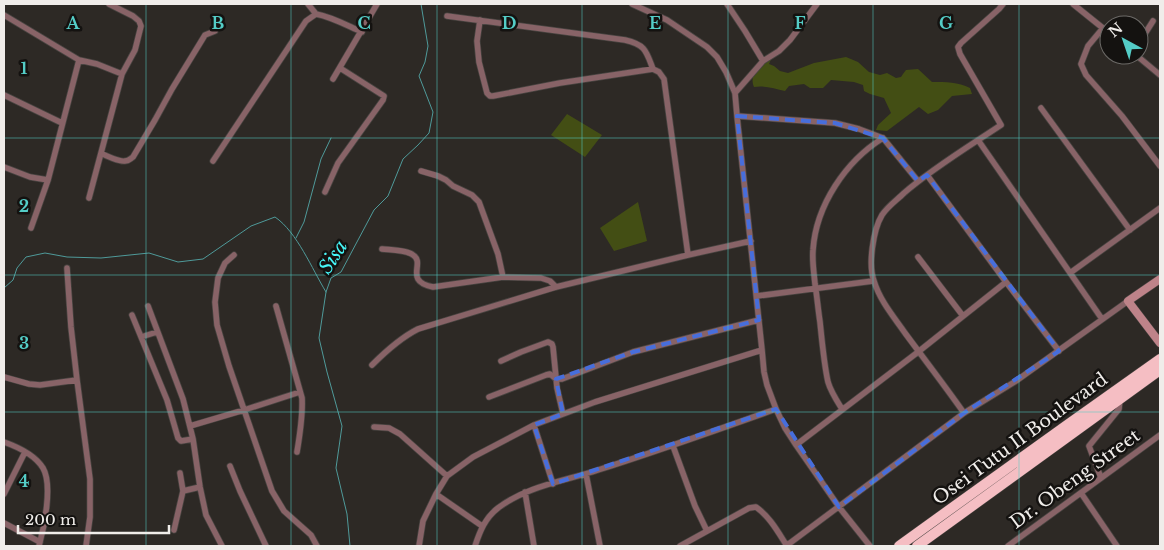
<svg xmlns="http://www.w3.org/2000/svg" width="1164" height="550" font-family="'Libre Baskerville',serif">
  <style>
    .green { fill: #434e14 }
    .lines { fill: none; stroke-linecap: round; stroke-linejoin: round }
    .stream { stroke: #4f9a9a; stroke-width: 1 }
    .street-casing { stroke: #484441; stroke-width: 7 }
    .secondary-casing { stroke: #484441; stroke-width: 9 }
    .highway-casing { stroke: #484441; stroke-width: 11 }
    .street { stroke: #886367; stroke-width: 5.5 }
    .secondary { stroke: #be8389; stroke-width: 8 }
    .highway { stroke: #f5bec3; stroke-width: 10 }
    .marked { fill: none; stroke: #476edc; stroke-width: 4; stroke-dasharray: 10 6; stroke-linejoin: round }
    .grid { fill: none; stroke: #54cdc7; stroke-width: 1; stroke-opacity: 0.55 }
    .labels { text-anchor: middle; dominant-baseline: central; stroke-width: 5; stroke-linejoin: round; paint-order: stroke }
    .street-label { font-size: 18px; fill: #f0edea; stroke: #141210 }
    .water-label { font-size: 19px; font-style: italic; fill: #46f6f8; stroke: #141210 }
    .grid-label { font-size: 16px; text-anchor: middle; font-weight: bold; fill: #54cdc7; stroke: #141210; stroke-width: 5; stroke-linejoin: round; paint-order: stroke }
  </style>
  <rect width="100%" height="100%" fill="#2d2925"/>
  <path class="green" d="M772 57 769 64 774 66 780 71 788 73 814 63 846 57 858 62 869 72 880 75 887 73 896 78 901 77 903 74 906 70 918 69 932 82C946 82 958 82 970 88L972 94 952 96 938 110 928 114 919 107 887 131 876 130 878 125 891 113 884 98 870 94 864 91 863 85 854 82 831 80 823 88H810L804 84 789 86 785 91C775 89 765 85 754 87 748 73 762 64 772 57Z
    M567 114 602 135 585 157 551 135Z
    M638 202 647 241 614 251 600 228Z"/>
  <g class="lines">
    <path class="stream" d="M296 238 304 222 321 159 331 138
      M4 288 13 280 17 268 26 257 45 253 67 257 101 258 149 253 178 262 203 259 251 226 275 217C297 232 312 269 326 292
      M350 546 347 514 336 468 342 426 327 372 319 338 326 292 331 278 341 272 374 210 388 196 403 159 418 145 429 133 433 112 419 76 425 62 428 46 421 4"/>
    <defs>
      <path id="street" d="M109 4 133 16 139 21 141 26 135 50 122 74 101 153C106 156 120 162 125 161 129 161 130 159 133 157L155 120 172 89 205 35 215 31
        M308 4 316 14
        M632 4 667 20 707 47 717 57 726 72 735 93 737 116 762 350 764 372 767 385 776 409 785 428 796 445 839 507 870 546
        M727 4 745 31 763 61
        M1073 4 1109 33
        M4 15 79 60 97 64 122 74
        M447 16 625 40C646 45 646 51 653 69
        M480 20 477 41 479 62 487 93 490 96H493L560 83 653 69 659 72 664 79 688 255
        M1103 28 1088 46 1081 64 1086 75 1122 116 1160 166
        M1139 43 1153 21
        M1136 55 1160 75
        M333 79 377 4
        M735 93 763 61 779 51 790 40 817 4
        M4 95 62 123
        M1041 108 1130 230
        M737 116 835 123 859 129 883 138 918 181
        M978 140 1102 319
        M213 161 306 21 316 14C332 17 346 25 362 32
        M4 167 30 177 48 180
        M421 171 438 176 446 180 453 186 472 195 479 202 498 254 503 277
        M927 175 1006 282 1059 351
        M325 192 338 163 383 100 384 96 340 68
        M89 198 101 153
        M31 228 48 180 79 60
        M382 249C390 250 407 250 413 255 426 263 403 281 433 287L503 277 541 278 550 281 556 287
        M234 255 225 263 218 278 215 302 217 325 229 366 272 491 284 511 311 535 317 546
        M918 257 963 316
        M67 268 71 327 77 380 90 479V517L86 546
        M1070 273 1160 208
        M757 296 873 281
        M148 306 183 399 193 439 200 487 206 515 222 546
        M276 306 302 398C303 416 300 434 297 452
        M132 315 167 400 178 438 181 441 193 439
        M141 337 157 332
        M501 361 521 352 548 342 552 344 553 347 557 388 563 414
        M372 365C386 351 400 338 418 329L556 287 688 255 751 241
        M4 377 29 384 40 385 77 380
        M489 397 546 375 550 374 556 379H562L633 352 759 320
        M842 409C837 401 831 392 828 382 824 364 822 341 820 322 818 309 817 296 815 284 814 273 812 261 813 250 816 205 846 161 883 138
        M964 413C945 386 925 360 905 333 894 317 880 301 874 281 868 265 873 230 882 215 888 206 897 200 904 193 933 168 968 147 1001 125L960 54 958 47 961 43 999 9 1003 4
        M534 425 553 484
        M190 426 244 410 300 392
        M374 427 389 428 400 434 447 476
        M4 442C18 447 35 455 43 468 53 485 44 528 39 546
        M796 445 918 352 1006 282
        M673 446 695 506 707 531
        M230 466 240 491 266 546
        M586 474 600 546
        M1101 478 1089 446 1119 409 1120 399
        M183 491 200 487
        M525 492 534 546
        M1081 493 1117 546
        M4 494 25 452
        M436 494 482 526
        M4 523 40 542
        M174 530 183 491 180 473
        M419 546 423 521 436 494 447 476 473 457 534 425 595 402 762 350
        M475 546C480 531 485 518 498 508 527 486 565 481 598 470 658 451 717 430 776 409
        M680 546 749 508 756 507C770 517 778 532 787 546
        M786 546 964 413 1016 381 1128 301
        M1008 546 1160 435"/>
      <path id="secondary" d="M1160 279 1128 301 1160 343"/>
      <path id="highway" d="M899 546 1067 425 1160 359
        M917 546 1160 370"/>
    </defs>
    <use href="#street" class="street-casing"/>
    <use href="#secondary" class="secondary-casing"/>
    <use href="#highway" class="highway-casing"/>
    <use href="#street" class="street"/>
    <use href="#secondary" class="secondary"/>
    <use href="#highway" class="highway"/>
  </g>
  <path class="marked" d="M737 116 835 123 883 138 918 181 927 175 1059 351 964 413 839 507 776 409 553 484 534 425 563 414 556 379 633 352 759 320Z"/>
  <path class="grid" d="M146 4V546M291 4V546M437 4V546M582 4V546M728 4V546M873 4V546M1019 4V546M4 138H1160M4 275H1160M4 412H1160"/>
  <g class="labels">
    <g class="street-label">
      <text transform="translate(1020 439) rotate(-36)">Osei Tutu II Boulevard</text>
      <text transform="translate(1075 479) rotate(-36)">Dr. Obeng Street</text>
    </g>
    <g class="water-label">
      <text transform="translate(333 257) rotate(-57)">Sisa</text>
    </g>
  </g>
  <g class="grid-label">
    <text x="73" y="29">A</text>
    <text x="218" y="29">B</text>
    <text x="364" y="29">C</text>
    <text x="509" y="29">D</text>
    <text x="655" y="29">E</text>
    <text x="800" y="29">F</text>
    <text x="946" y="29">G</text>
    <text x="24" y="74">1</text>
    <text x="24" y="212">2</text>
    <text x="24" y="349">3</text>
    <text x="24" y="487">4</text>
  </g>
  <rect width="1164" height="550" fill="none" stroke="#f0edea" stroke-width="10"/>
  <g transform="translate(1124 40) rotate(320)"><circle r="24" fill="#141210" stroke="#6c6a67"/>
  <path d="M0-4L9 19L0 12L-9 19Z" fill="#54cdc7"/>
  <text y="-8" font-size="14" font-weight="bold" text-anchor="middle" fill="#f0edea">N</text>
  </g>
  <path d="M18 525v8h151v-8" fill="none" stroke="#f0edea" stroke-width="2.5"/>
  <text x="25" y="525" font-size="15" fill="#f0edea" stroke="#141210" stroke-width="4" paint-order="stroke">200 m</text>
</svg>
